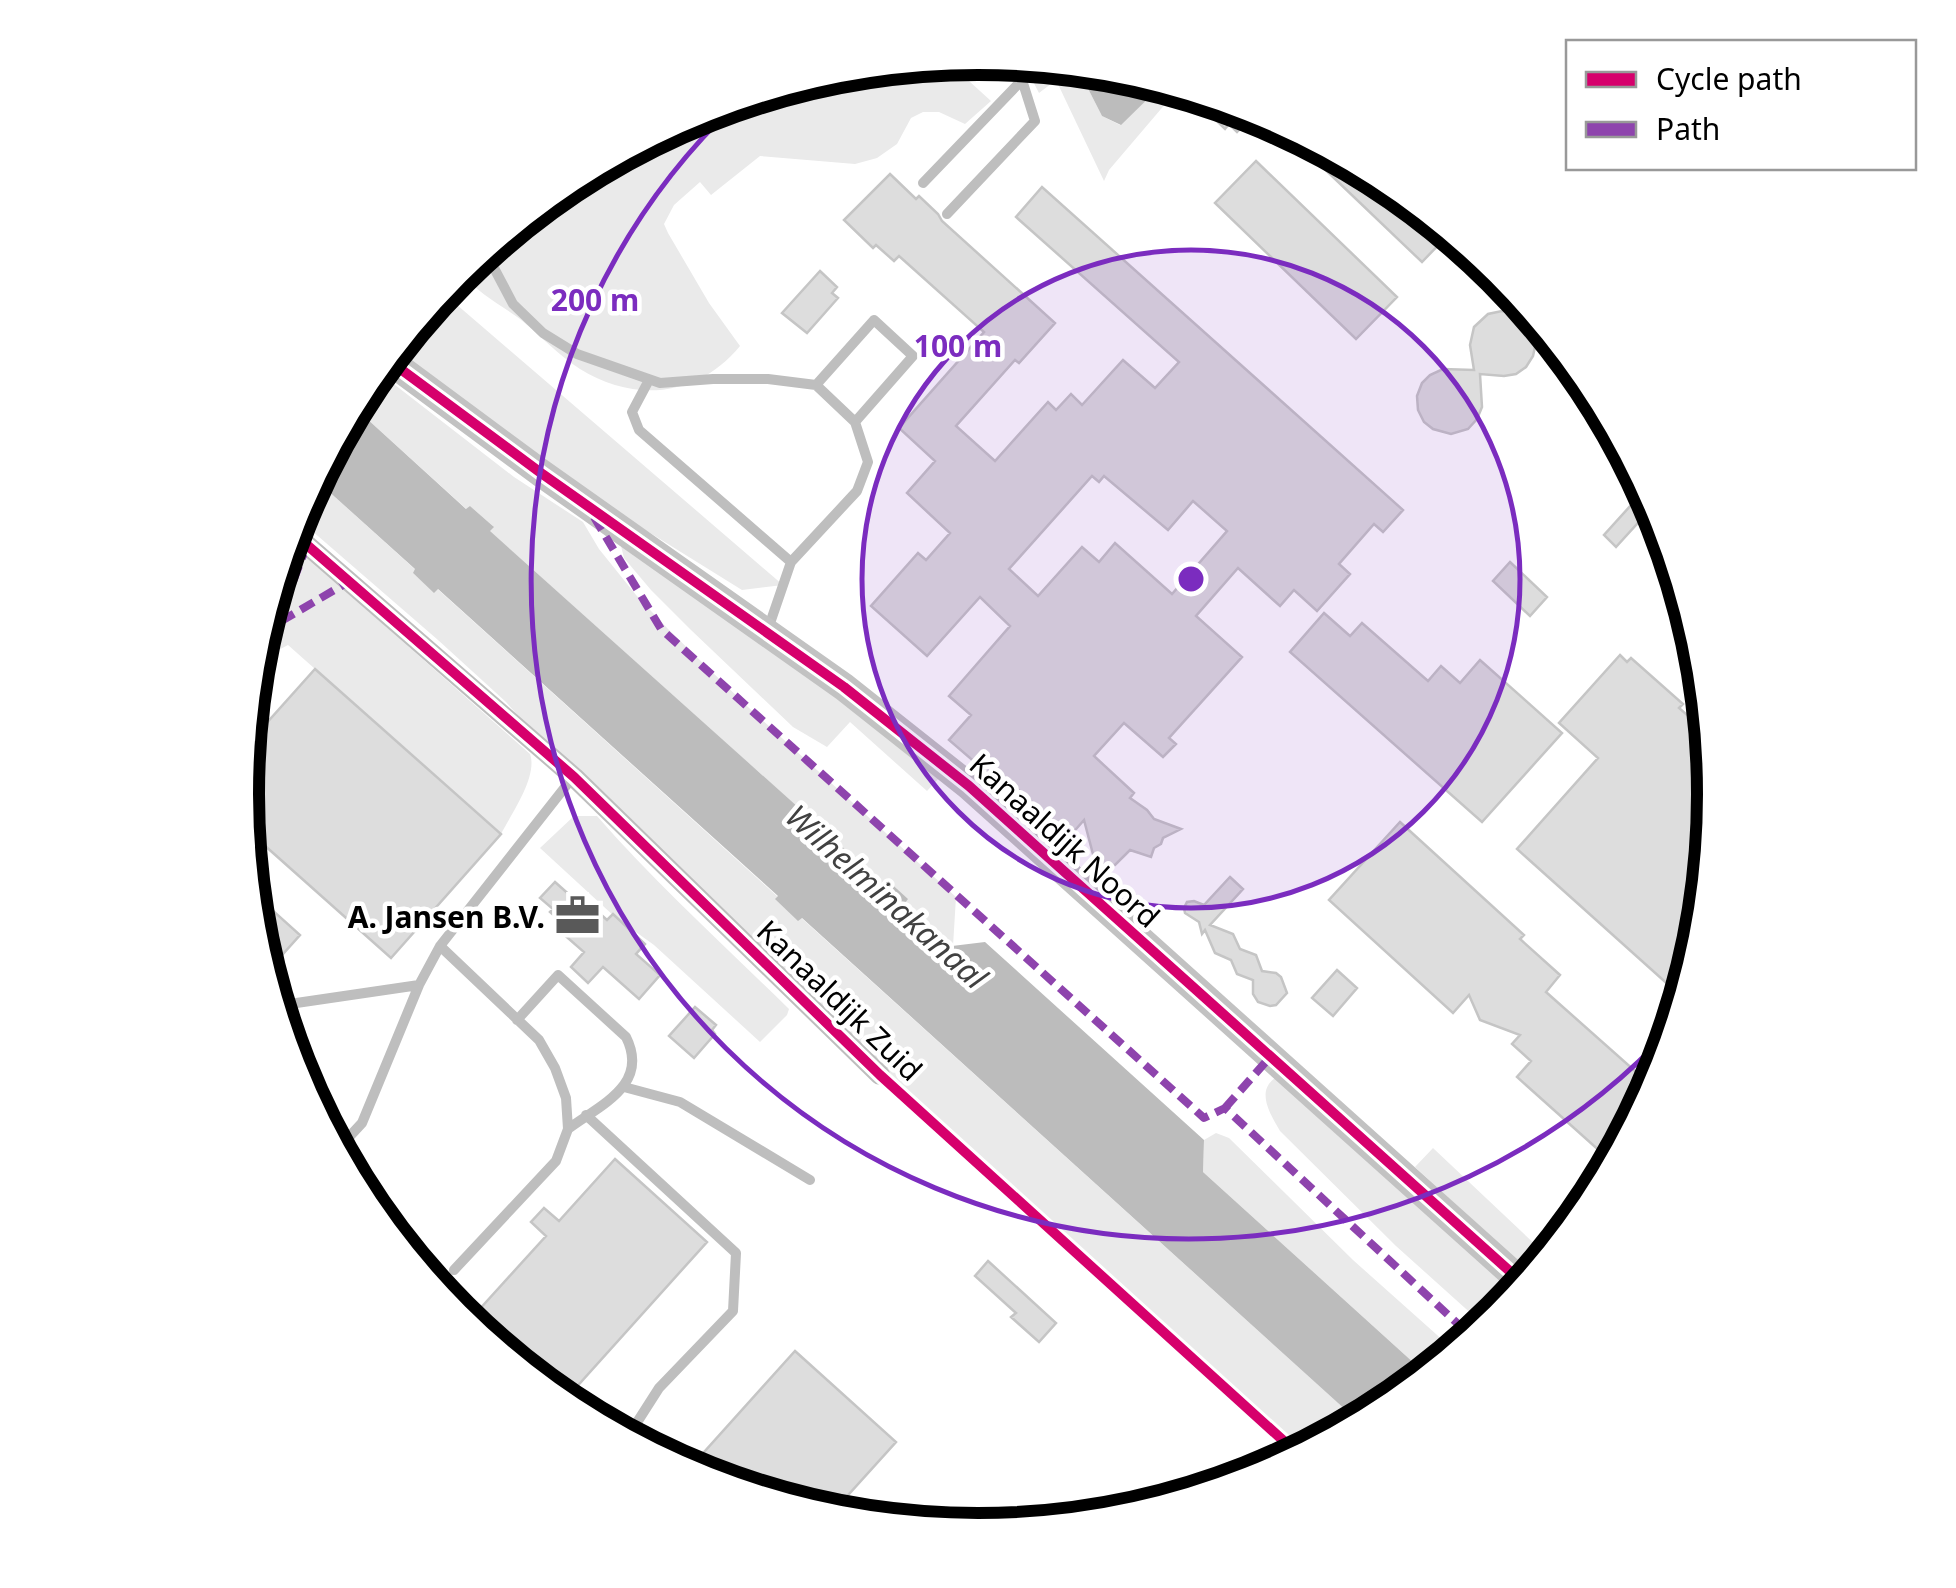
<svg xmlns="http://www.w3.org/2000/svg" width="1956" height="1588" font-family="'Noto Sans',sans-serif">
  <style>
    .green { fill: #eaeaea }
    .water { fill: #bcbcbc }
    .building { fill: #ddd; stroke: #c5c5c5; stroke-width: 2.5; fill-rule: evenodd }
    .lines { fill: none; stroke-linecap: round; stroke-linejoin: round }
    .lane { stroke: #bebebe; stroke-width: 10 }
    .street { stroke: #bebebe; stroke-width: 20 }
    .secondary { stroke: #c2c2c2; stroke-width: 28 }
    .quiet { stroke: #8e44ad; stroke-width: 8; stroke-dasharray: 15 8; stroke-linecap: butt }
    .cycleway-casing { stroke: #fff; stroke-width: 16 }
    .cycleway { stroke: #d6006c; stroke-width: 10 }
    .ring { fill: none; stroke: #7b2cbf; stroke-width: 5 }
    .labels { text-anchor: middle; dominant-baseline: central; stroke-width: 9; stroke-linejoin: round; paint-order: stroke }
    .street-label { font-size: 30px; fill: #000; stroke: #fff }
    .poi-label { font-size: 30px; font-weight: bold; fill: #000; stroke: #fff; text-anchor: end }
    .water-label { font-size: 32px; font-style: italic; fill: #414141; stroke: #fff }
    .rim { fill: none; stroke: #000; stroke-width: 12 }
    .centre { fill: #7b2cbf; stroke: #fff; stroke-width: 5 }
    .ring-label { font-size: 30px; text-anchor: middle; font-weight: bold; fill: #7b2cbf; stroke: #fff; stroke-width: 9; stroke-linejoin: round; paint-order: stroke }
  </style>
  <rect width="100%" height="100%" fill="#fff"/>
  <path class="green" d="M961 59 975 72 969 81 991 101 965 124 939 112H923L911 118 897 144 877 158 855 164 760 156 711 195 700 182 674 205 664 224 668 233 709 303 740 346C698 397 635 403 580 369 558 355 540 335 520 319 498 303 478 294 460 271L569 181 697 113 835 72Z
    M1023 62 1077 67 1102 116 1120 125 1163 84 1178 89 1109 170 1104 181 1056 80 1039 93Z
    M442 292 783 585 742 590 565 480 454 401 396 348Z
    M377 371 514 477 583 522 599 549 636 595 668 629 748 707 956 897 953 946 485 527 493 526 470 506 472 514 354 407 366 384Z
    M315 479 419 573H413L434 592 433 585 1359 1422 1302 1452 978 1164 527 726 506 702 438 640 296 517Z
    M289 541 530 754C538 776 512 813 501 834L288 645 254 663 256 650Z
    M621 546 853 707 940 777 927 791 850 722 827 747 793 727 691 630 651 590 624 558Z
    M574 816H597C656 884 724 945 789 1009L787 1015 760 1042 654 945 615 917 540 848Z
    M1275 1078 1518 1292 1498 1315 1485 1326 1396 1246 1280 1131C1270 1114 1256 1091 1275 1078Z
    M1216 1133 1229 1138 1353 1260 1455 1351 1426 1374 1203 1172 1204 1140Z
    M1433 1148 1541 1250 1572 1221 1574 1223 1532 1274 1415 1167Z"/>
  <path class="water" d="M1077 67 1122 72 1163 84 1121 125 1102 116Z
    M354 407 466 509 470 506 494 527 490 531 886 886 883 882 886 879 908 899 905 903 952 946 985 942 1204 1140 1203 1172 1426 1374 1387 1407 1359 1422 802 918 798 921 775 899 778 896 438 589 434 593 413 573 415 569 315 479Z"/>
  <path class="building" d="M1186 91 1243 109 1256 112 1237 132 1229 124 1225 129Z
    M1292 131 1388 182 1450 233 1422 262 1289 135Z
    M1256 161 1397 297 1356 339 1215 203Z
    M890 174 916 199 919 196 938 214 942 221 1055 323 1019 363 1015 360 956 426 995 461 1048 402 1056 410 1071 394 1082 405 1123 360 1155 388 1179 362 1016 217 1042 187 1403 510 1383 532 1374 524 1339 564 1350 574 1317 611 1294 590 1280 606 1238 568 1196 616 1242 657 1169 738 1176 744 1163 757 1124 723 1094 756 1134 793 1130 798 1147 810 1154 819 1181 829 1163 838 1161 844 1154 848 1151 857 1130 850 1115 865H1103L1094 858 1084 820 1070 836 1003 776 998 782 949 740 971 715 949 696 1010 626 980 597 927 656 871 606 918 553 926 560 950 533 907 493 935 461 899 428 984 332 899 256 894 261 876 245 873 248 844 220ZM1092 476 1099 482 1104 476 1168 530 1193 501 1227 531 1172 594 1115 543 1099 562 1082 547 1038 596 1009 569Z
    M820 271 837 287 832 293 838 298 807 333 782 313Z
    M1502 311 1514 312 1530 326 1536 342 1533 356 1526 367 1516 374 1504 376 1480 374 1482 407 1477 419 1468 429 1451 434 1433 429 1424 422 1418 410 1417 396 1422 383 1430 375 1443 369 1474 370 1470 345 1474 327 1488 314Z
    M1632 504 1645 515 1616 547 1604 535Z
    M1510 562 1547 597 1530 616 1493 581Z
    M1324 613 1350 636 1362 623 1428 681 1441 666 1460 683 1480 660 1562 733 1482 822 1290 652Z
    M1620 655 1627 662 1631 658 1683 704 1679 708 1709 734 1714 795 1700 938 1682 997 1517 849 1598 758 1559 723Z
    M315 669 501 834 391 958 245 828 242 793 246 746Z
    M1400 822 1524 935 1520 939 1560 975 1546 992 1653 1087 1612 1162 1517 1077 1531 1061 1512 1044 1520 1035 1480 1020 1469 995 1453 1013 1329 900Z
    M1230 877 1243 889 1210 925 1233 934 1240 949 1256 955 1262 971 1276 973 1281 977 1287 993 1276 1005 1270 1006 1258 1002 1253 994V980L1237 974 1231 960 1215 953 1205 930 1202 934 1199 922 1185 913 1184 908 1187 902 1194 901 1204 905Z
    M555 882 583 907 587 902 607 920 613 914 645 944 636 954 660 975 639 999 603 967 588 983 571 967 584 952 561 932 567 927 550 912 553 909 540 898Z
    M251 891 300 935 266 973 256 937Z
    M1337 970 1357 988 1333 1016 1312 998Z
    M695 1007 716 1025 712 1030 715 1034 694 1058 669 1036Z
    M615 1159 707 1242 563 1402 467 1323 546 1236 531 1222 544 1208 559 1221Z
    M988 1261 1056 1323 1039 1342 1011 1317 1016 1313 975 1276Z
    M795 1351 896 1442 830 1515 688 1470Z"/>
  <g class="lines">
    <path class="lane" d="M923 183 1022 80
      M947 214 1035 121 1022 80 1012 61
      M485 251 513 304 543 333 577 354 660 383 713 379H768L816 385 855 422 913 356 874 320 816 385
      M649 380 632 412 639 430 791 562 857 491 868 462 855 422
      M767 632 791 562
      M440 946 539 1040 555 1068 566 1098 568 1129 556 1161 454 1270
      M276 1006 419 985
      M517 1020 558 975 626 1037C650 1085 600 1105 568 1129
      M624 1087 680 1102 810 1180
      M586 1115 736 1253 733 1311 659 1388 627 1438
      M337 1150 362 1123 419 985 440 946 573 777"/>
    <path class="street" d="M292 532 574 777 880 1075"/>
    <path class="secondary" d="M387 359 541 473 844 687 969 786 1524 1284"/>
    <path class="quiet" d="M594 517 661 629 1204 1118 1225 1108 1472 1337
      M277 623 307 545
      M261 633 348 582
      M1225 1108 1270 1057"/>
    <defs>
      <path id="cycleway" d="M387 359 541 473 844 687 969 786 1524 1284
        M292 532 574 777 880 1075 1298 1454"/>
    </defs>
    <use href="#cycleway" class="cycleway-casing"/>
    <use href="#cycleway" class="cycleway"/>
  </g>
  <circle cx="1191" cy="579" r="329" fill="#7b2cbf" fill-opacity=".12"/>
  <g class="ring">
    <circle cx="1191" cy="579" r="329"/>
    <path d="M1672 1028A658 658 0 1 1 738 102"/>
  </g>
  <defs>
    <symbol id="office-bare" viewBox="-9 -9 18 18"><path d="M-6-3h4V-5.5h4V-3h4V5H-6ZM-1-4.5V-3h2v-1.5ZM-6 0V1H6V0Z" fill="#595959" stroke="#fff" stroke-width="2.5" paint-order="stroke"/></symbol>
  </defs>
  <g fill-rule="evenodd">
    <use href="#office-bare" x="546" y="884" width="63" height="63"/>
  </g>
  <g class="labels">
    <g class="street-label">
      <text transform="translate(1065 840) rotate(42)">Kanaaldijk Noord</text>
      <text transform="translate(840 1000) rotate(44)">Kanaaldijk Zuid</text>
    </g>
    <g class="poi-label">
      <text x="545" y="916">A. Jansen B.V.</text>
    </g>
    <g class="water-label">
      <text transform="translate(887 896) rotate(42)">Wilhelminakanaal</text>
    </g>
  </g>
  <path d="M0 0H1956V1588H0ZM259 794a719 719 0 1 1 1438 0a719 719 0 1 1-1438 0Z" fill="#fff" fill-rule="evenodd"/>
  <path class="rim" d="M259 794a719 719 0 1 1 1438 0a719 719 0 1 1-1438 0Z"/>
  <circle cx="1191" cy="579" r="15" class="centre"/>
  <g class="ring-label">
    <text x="595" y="311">200 m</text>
    <text x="958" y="357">100 m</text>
  </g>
  <rect x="1566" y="40" width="350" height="130" fill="#ffffff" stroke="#999999" stroke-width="2.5"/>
  <rect x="1586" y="72" width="50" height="15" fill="#d6006c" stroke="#999999" stroke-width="2.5"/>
  <text x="1656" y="90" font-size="30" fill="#000000">Cycle path</text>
  <rect x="1586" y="122" width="50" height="15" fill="#8e44ad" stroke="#999999" stroke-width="2.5"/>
  <text x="1656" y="140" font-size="30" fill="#000000">Path</text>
</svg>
